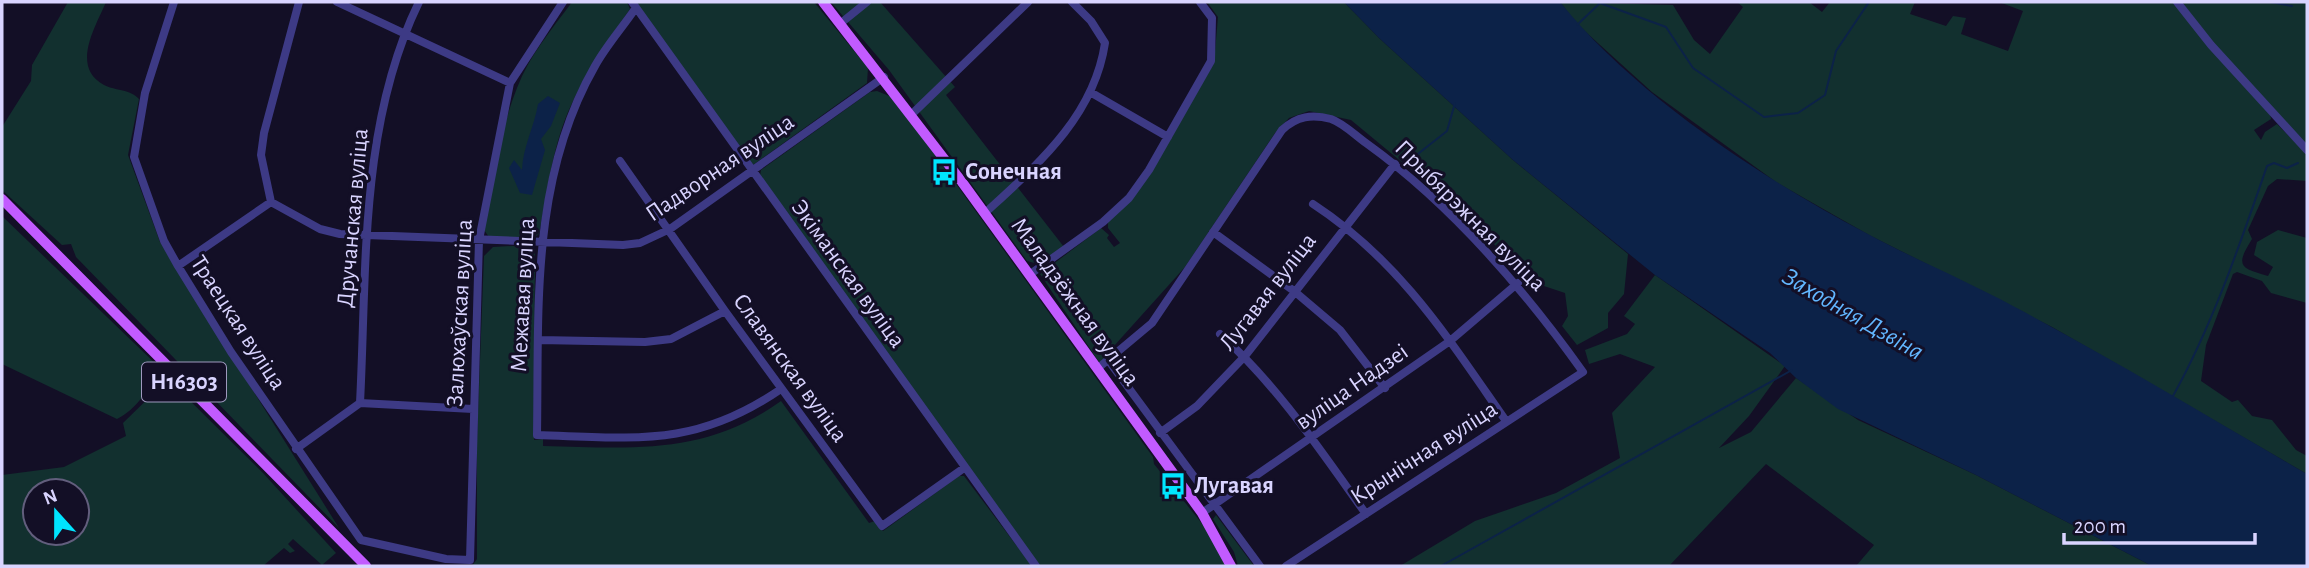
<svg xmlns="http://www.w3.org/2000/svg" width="2309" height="568" font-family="'Alegreya Sans',sans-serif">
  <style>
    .green { fill: #12302f; fill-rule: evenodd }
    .water { fill: #0c2248 }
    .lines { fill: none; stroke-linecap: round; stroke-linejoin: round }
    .stream { stroke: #0c2248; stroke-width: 2 }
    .minor { stroke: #3d3a85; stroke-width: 8 }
    .major { stroke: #c25bff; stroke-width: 10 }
    .labels { text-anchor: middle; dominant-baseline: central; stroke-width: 6; stroke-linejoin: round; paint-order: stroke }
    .shield { fill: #130f26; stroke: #9e99be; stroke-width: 2 }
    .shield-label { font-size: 23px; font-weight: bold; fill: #d9d4ff }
    .street-label { font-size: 24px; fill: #d9d4ff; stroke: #130f26 }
    .poi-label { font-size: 24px; font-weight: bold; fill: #d9d4ff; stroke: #130f26; text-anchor: start }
    .water-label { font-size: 26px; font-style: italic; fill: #62b6ff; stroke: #130f26 }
  </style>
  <rect width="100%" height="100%" fill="#130f26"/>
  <path class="green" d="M68 2H106C96 26 70 67 104 85 116 91 130 89 139 99L128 155 160 242 339 528 76 257 71 244 62 245 2 190V127L31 81 32 65Z
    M572 2H627L630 9C607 42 584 75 568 112 552 150 547 194 539 234L534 238 489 237 484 230C493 183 499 133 517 88 529 56 552 29 572 2Z
    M635 2H814L868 68 867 83 753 165Z
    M831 2H880L955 87 946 95 1064 247 1038 264 1027 261 889 70Z
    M1207 2H1344L1379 38 1513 160 1628 254 1624 294 1608 313V328L1577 345 1562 326 1568 316 1565 293 1535 283 1444 197 1351 120 1309 111 1289 118 1275 133 1185 267 1105 356 1107 359 1099 362 1040 274 1101 228 1109 235 1107 238 1114 247 1120 243 1108 228V222L1132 198 1214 63 1218 17Z
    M1560 2 1673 5 1694 40 1710 54 1743 7 1737 2H1809L1822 12 1830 2H1915L1910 14 1946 26 1953 16 1966 18 1961 34 2008 51 2023 11 1999 2H2174L2270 114 2271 119 2254 130 2261 140 2265 132 2277 124 2307 154V181L2277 179 2268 186 2248 230 2252 239C2235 266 2240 268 2268 276L2273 267 2254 255 2257 242 2278 230 2307 238V303L2271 293 2262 281 2237 272 2233 274 2206 345 2201 381 2232 402 2238 400 2252 416 2272 420 2296 450 2307 456V474L2052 327 1869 235 1776 182 1652 92 1578 25Z
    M2182 2H2307V147L2212 42Z
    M877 91 894 98 1153 457 1154 464 1216 541 1225 566H1040L760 176 761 170 870 92Z
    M2 216 160 368C150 388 137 409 117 419L2 364Z
    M531 245 535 249 534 440 543 439V446C632 448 705 456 781 401L869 523 875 521 883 531 959 476H964L1032 566H472L477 559V439L484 256 493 247Z
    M1655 275 1785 366 1749 416 1719 448 1751 432 1796 378 1858 420 1976 475 2152 566H1856L1874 545 1766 464 1669 566H1400L1475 521 1556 493 1620 458 1612 413 1655 367 1620 354 1589 364 1585 350 1627 334 1635 324 1624 316Z
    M168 379 263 473 336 553 322 565 293 539 288 544 295 551 290 553 284 548 263 566H2V475L64 467 126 436 123 423ZM35 491H77V533H35Z
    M1216 515 1254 566H1238L1234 552 1213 519Z"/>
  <path class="water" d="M1344 2H1560C1635 95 1760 177 1866 233 1914 259 1965 280 2013 306 2113 359 2209 417 2307 474V566H2152L1976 475 1838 409 1796 378 1770 353 1655 275 1513 160 1379 38Z
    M548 96 560 103 551 126 541 139 545 150 532 195 520 193 509 168 514 160 522 170C523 146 534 128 538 104Z"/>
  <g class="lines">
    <path class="stream" d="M2270 2 2292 6
      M1577 25 1600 3 1666 27 1693 68 1764 117 1798 113 1825 95 1836 51 1869 2
      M1414 157 1447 131 1455 103
      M2173 396C2213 324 2240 244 2267 166L2274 163 2287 168 2298 163
      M1441 566 1792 370"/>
    <path class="minor" d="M174 2 145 93 134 157 164 241 178 266 231 352 361 540 446 559 470 560 479 240 510 83 563 2
      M337 2 510 83
      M632 2 1036 566
      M2177 2 2211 45 2307 150
      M635 9C622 28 606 46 595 66 530 179 539 310 537 435 636 438 695 448 781 389
      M841 23 867 2
      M1090 92 1168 137
      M912 114 1028 2
      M620 161 725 311 882 526 964 468
      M271 202 320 229 340 234 623 245 640 243 670 229 884 77
      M1313 204C1400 261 1448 338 1506 421
      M985 213C1037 165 1094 117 1105 43L1091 21 1072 2
      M1213 232 1294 291 1340 330 1385 388
      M178 266 271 202 261 155 264 133 299 2
      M1029 275 1103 222 1129 198 1149 170 1211 61 1212 18 1200 2
      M1220 334C1277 385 1321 451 1366 514
      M539 340 645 342 671 339 725 311
      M1108 360 1260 566
      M1097 369 1152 323 1282 130C1297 116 1312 114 1331 119 1343 123 1356 136 1366 143 1451 204 1523 288 1583 372L1286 566
      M360 403 473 409
      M1160 433 1197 406 1245 356 1395 164
      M296 449 360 403C367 269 359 125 419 2
      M1202 513 1450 341 1518 283"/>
    <path class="major" d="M823 2 962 182 1202 513 1231 566
      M2 199 366 566"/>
  </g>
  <defs>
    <symbol id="bus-bare" viewBox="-9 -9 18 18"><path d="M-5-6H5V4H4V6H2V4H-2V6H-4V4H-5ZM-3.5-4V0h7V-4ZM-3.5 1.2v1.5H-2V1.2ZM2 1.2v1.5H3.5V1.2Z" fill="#00e5ff" stroke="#130f26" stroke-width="2.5" paint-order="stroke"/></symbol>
  </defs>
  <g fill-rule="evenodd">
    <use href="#bus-bare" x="925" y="153" width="38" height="38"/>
    <use href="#bus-bare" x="1154" y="467" width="38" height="38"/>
  </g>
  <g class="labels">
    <rect class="shield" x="142" y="362.5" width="84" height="39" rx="5"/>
    <g class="shield-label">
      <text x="184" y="382">Н16303</text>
    </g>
    <g class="street-label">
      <text transform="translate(720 168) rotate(-34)">Падворная вуліца</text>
      <text transform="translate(1470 216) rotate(45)">Прыбярэжная вуліца</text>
      <text transform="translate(353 218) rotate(-85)">Дручанская вуліца</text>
      <text transform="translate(848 274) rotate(54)">Экіманская вуліца</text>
      <text transform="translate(1268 292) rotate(-52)">Лугавая вуліца</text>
      <text transform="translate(523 295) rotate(-87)">Межавая вуліца</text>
      <text transform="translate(1075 302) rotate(54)">Маладзёжная вуліца</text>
      <text transform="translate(460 313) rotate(-87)">Залюхаўская вуліца</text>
      <text transform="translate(238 323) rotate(57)">Траецкая вуліца</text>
      <text transform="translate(790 368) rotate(54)">Славянская вуліца</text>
      <text transform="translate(1352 387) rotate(-35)">вуліца Надзеі</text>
      <text transform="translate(1424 453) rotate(-33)">Крынічная вуліца</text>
    </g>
    <g class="poi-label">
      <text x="965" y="172">Сонечная</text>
      <text x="1194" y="486">Лугавая</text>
    </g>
    <g class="water-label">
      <text transform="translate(1853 314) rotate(30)">Заходняя Дзвіна</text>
    </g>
  </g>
  <rect width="2309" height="568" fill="none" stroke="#d9d4ff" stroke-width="7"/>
  <g transform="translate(56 512) rotate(339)"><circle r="33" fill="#130f26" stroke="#625e7d" stroke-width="2"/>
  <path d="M0-5L12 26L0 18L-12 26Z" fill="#00e5ff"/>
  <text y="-10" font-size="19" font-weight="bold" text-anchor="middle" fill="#d9d4ff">N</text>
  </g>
  <path d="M2064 533v10h191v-10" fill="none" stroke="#d9d4ff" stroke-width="3.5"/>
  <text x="2074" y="533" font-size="21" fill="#d9d4ff" stroke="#130f26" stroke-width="5" paint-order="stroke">200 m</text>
</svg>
